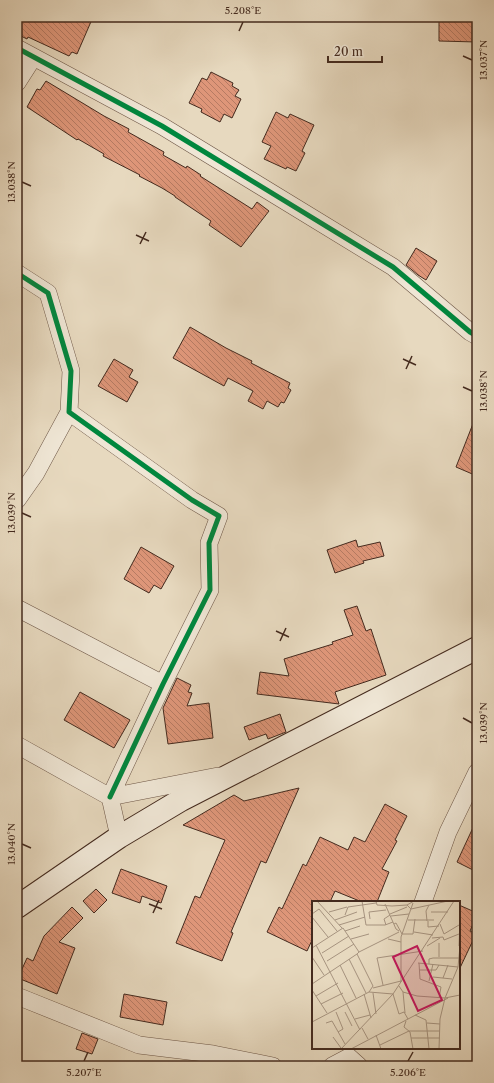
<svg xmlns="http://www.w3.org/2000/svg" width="494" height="1083" font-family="'Libre Caslon Text',serif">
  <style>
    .building { fill: url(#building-back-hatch); stroke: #442a1e }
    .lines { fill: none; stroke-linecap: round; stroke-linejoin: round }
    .street-casing { stroke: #6d5646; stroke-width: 18 }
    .secondary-casing { stroke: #442a1e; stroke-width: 24 }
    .street { stroke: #efe6d5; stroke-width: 17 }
    .secondary { stroke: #efe6d5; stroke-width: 22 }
    .cycleway-casing { stroke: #efe6d5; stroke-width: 8 }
    .cycleway { stroke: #00873e; stroke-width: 5 }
    .ticks { fill: none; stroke: #442a1e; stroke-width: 1.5 }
    .inset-road { fill: none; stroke: #a6937f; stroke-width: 1 }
    .view { fill: #c2185b; fill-opacity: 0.15; stroke: #c2185b; stroke-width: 2 }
    .inset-edge { fill: none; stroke: #442a1e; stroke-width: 2 }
    .neatline { fill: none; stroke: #442a1e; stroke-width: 1.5 }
    .ticks-label { font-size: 10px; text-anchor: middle; fill: #442a1e }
  </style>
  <defs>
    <pattern id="building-back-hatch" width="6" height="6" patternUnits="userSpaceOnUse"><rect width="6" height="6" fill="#de9679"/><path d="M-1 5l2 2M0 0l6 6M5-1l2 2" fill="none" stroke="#b67b63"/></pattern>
  </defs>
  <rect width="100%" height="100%" fill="#e7d9bf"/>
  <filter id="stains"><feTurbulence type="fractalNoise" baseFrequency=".005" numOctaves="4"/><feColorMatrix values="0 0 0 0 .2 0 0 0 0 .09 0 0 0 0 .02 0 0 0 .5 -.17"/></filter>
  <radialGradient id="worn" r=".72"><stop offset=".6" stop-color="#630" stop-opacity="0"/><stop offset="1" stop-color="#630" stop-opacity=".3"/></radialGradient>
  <path class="building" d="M17 17H93L77 54 72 52 69 56 28 37 27 39 17 34Z
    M439 18 477 19V42L439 41Z
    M211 72 233 83 232 86 239 90 235 96 241 99 232 118 224 114 220 122 201 112 202 109 189 103 202 78 207 80Z
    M46 81 104 116 129 129 128 132 164 152 163 155 186 168 187 166 201 175 200 176 252 209 257 202 269 211 241 247 209 225 211 221 175 197V196L162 188 139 176 140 175 103 156 104 154 78 139 77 140 27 107 37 89 40 90Z
    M276 112 288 118 290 114 314 125 302 151 305 153 296 171 287 167 286 169 264 159 271 146 262 142Z
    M416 248 437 261 426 280 418 275 406 265Z
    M190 327 226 348 252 361 251 363 290 383 288 388 291 390 284 403 281 402 278 407 267 401 263 409 248 401 253 391 228 378 224 386 173 358Z
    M114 359 133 370 129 377 138 382 127 402 98 386Z
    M476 416H477V476L456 467Z
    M356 540 358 547 380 542 384 556 363 561 364 563 335 573 327 550Z
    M141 547 174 566 161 589 154 585 149 593 124 579Z
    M357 606 366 631 371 629 386 675 335 692 339 704 257 694 260 672 289 676 284 659 333 644 332 642 353 635 344 610Z
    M177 678 191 685 188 692 192 693 187 706 209 703 213 738 168 744 163 708Z
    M80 692 130 720 114 748 64 720Z
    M280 714 286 732 268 739 266 734 249 740 244 727Z
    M299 788 266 863 261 861 231 932 233 933 222 961 176 943 195 896 200 898 225 840 183 825 234 795 244 801Z
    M385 804 407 816 395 840 397 841 382 869 389 872 377 902H362L335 891 330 902H313V938L307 951 267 932 279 907 282 909 303 864 306 866 320 837 348 850 354 837 365 842Z
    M477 819V861L473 870 457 862Z
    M121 869 167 886 161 903 142 896 140 903 112 893Z
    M96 889 107 900 94 913 83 901Z
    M459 905 477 913V915L470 931 476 934 459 970Z
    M72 907 83 918 59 942 75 948 57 994 18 978 27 958 33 961 44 936Z
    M124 994 167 1002 163 1025 120 1017Z
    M82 1033 98 1039 92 1054 76 1049Z"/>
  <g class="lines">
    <defs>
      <path id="street" d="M17 48 162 126 393 267 470 332 477 336
        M17 83 33 58
        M17 273 48 293 71 371 69 412 192 500 219 516 209 543 210 590 163 684 110 797
        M17 500 36 473 69 412
        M17 608 163 684
        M17 745 110 797 119 837
        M110 797 218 776
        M423 902 448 832 477 772
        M17 996 139 1045 213 1054 273 1066
        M332 1066 349 1057 359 1066"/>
      <path id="secondary" d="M17 907 119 837 181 800 477 648"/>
    </defs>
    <use href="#street" class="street-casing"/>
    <use href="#secondary" class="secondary-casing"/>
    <use href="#street" class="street"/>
    <use href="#secondary" class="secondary"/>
    <defs>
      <path id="cycleway" d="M17 48 162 126 393 267 470 332 477 336
        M17 273 48 293 71 371 69 412 192 500 219 516 209 543 210 590 163 684 110 797"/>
    </defs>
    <use href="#cycleway" class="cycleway-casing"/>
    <use href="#cycleway" class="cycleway"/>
  </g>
  <path class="ticks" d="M239 31 243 22M463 56 472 60M22 182 31 186M136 235 149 241M140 244 146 232M403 359 416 365M406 369 412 356M463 387 472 391M22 513 31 517M276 631 289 637M280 641 286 628M463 718 472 723M22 844 31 848M149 904 162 909M153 913 159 900M84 1061 88 1052M408 1061 413 1052"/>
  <g transform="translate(312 901)">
    <rect width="148" height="148" fill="#e7d9bf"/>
    <path class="inset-road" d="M5 0 30 27M50 0 54 24H73L81 21M64 0 65 4 80 5 95 4 102 0M73 3 84 28 87 30M95 4 99 8 136 0M17 11 35 6M119 11H136M0 13 7 8 25 30M78 13 95 6M33 14 36 6 64 2M79 15 97 13M0 16 16 36M58 18 57 11 74 9M23 19 45 11M96 19H122M115 20 114 10 117 4M116 20V26L127 25M82 23 84 22 90 33H101L103 18M128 23 132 33 147 24M27 24 53 16M74 24 72 18 78 14M33 30 48 25M102 31 121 34M120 37 131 36 132 39 147 33M39 38 57 33M76 38 89 41M4 44 48 129M115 45 128 37M147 45 148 20M0 47 31 27 47 51 45 53 61 85 57 91 0 121M47 51 87 31M10 52 37 35M0 56 12 74M127 56V42M37 58 54 92M15 60 42 43M106 62 146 66M107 62 108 78 129 86 127 97M117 63V58L121 57H148M28 64 44 97M107 69H124L127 64M121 76 140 78M131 77 136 64M117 80 121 63M89 81V36L101 2M0 83 45 53M71 84 65 57 111 50M87 85 91 91 105 95 133 97 148 94M61 87 89 80M0 89 15 112M57 91 81 93 87 113 92 111 96 118M91 91 93 112M61 92 64 113M52 93 59 117M4 95 26 82M9 103 31 92M24 111 31 128 26 131M33 111 40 125M103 114 114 119 117 148M43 118 58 114M94 120 92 126 98 131 101 148M14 122 20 120 33 143M115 122 128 123M50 127 56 138M64 134 69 148M21 136 29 147M99 137H128M68 144 97 130H128M29 148 81 93 142 0M39 148 136 97M127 148 128 118 133 97 146 66 148 45"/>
    <path class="view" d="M105 45 130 99 106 110 81 56Z"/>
    <rect width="148" height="148" class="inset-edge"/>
  </g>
  <rect width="494" height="1083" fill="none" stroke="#e7d9bf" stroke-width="44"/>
  <path d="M328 56v6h54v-6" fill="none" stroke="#442a1e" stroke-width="2"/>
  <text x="334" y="56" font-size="12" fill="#442a1e" stroke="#efe6d5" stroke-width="3" paint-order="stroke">20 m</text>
  <rect x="22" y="22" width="450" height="1039" class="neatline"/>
  <g class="ticks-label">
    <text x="243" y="14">5.208°E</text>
    <text transform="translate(483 60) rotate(-90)" y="4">13.037°N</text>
    <text transform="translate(11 182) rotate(-90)" y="4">13.038°N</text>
    <text transform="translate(483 391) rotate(-90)" y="4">13.038°N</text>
    <text transform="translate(11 513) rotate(-90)" y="4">13.039°N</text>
    <text transform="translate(483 723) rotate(-90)" y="4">13.039°N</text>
    <text transform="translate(11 844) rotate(-90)" y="4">13.040°N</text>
    <text x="84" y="1076">5.207°E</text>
    <text x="408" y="1076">5.206°E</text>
  </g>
  <rect width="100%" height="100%" filter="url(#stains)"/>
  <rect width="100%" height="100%" fill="url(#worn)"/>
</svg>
